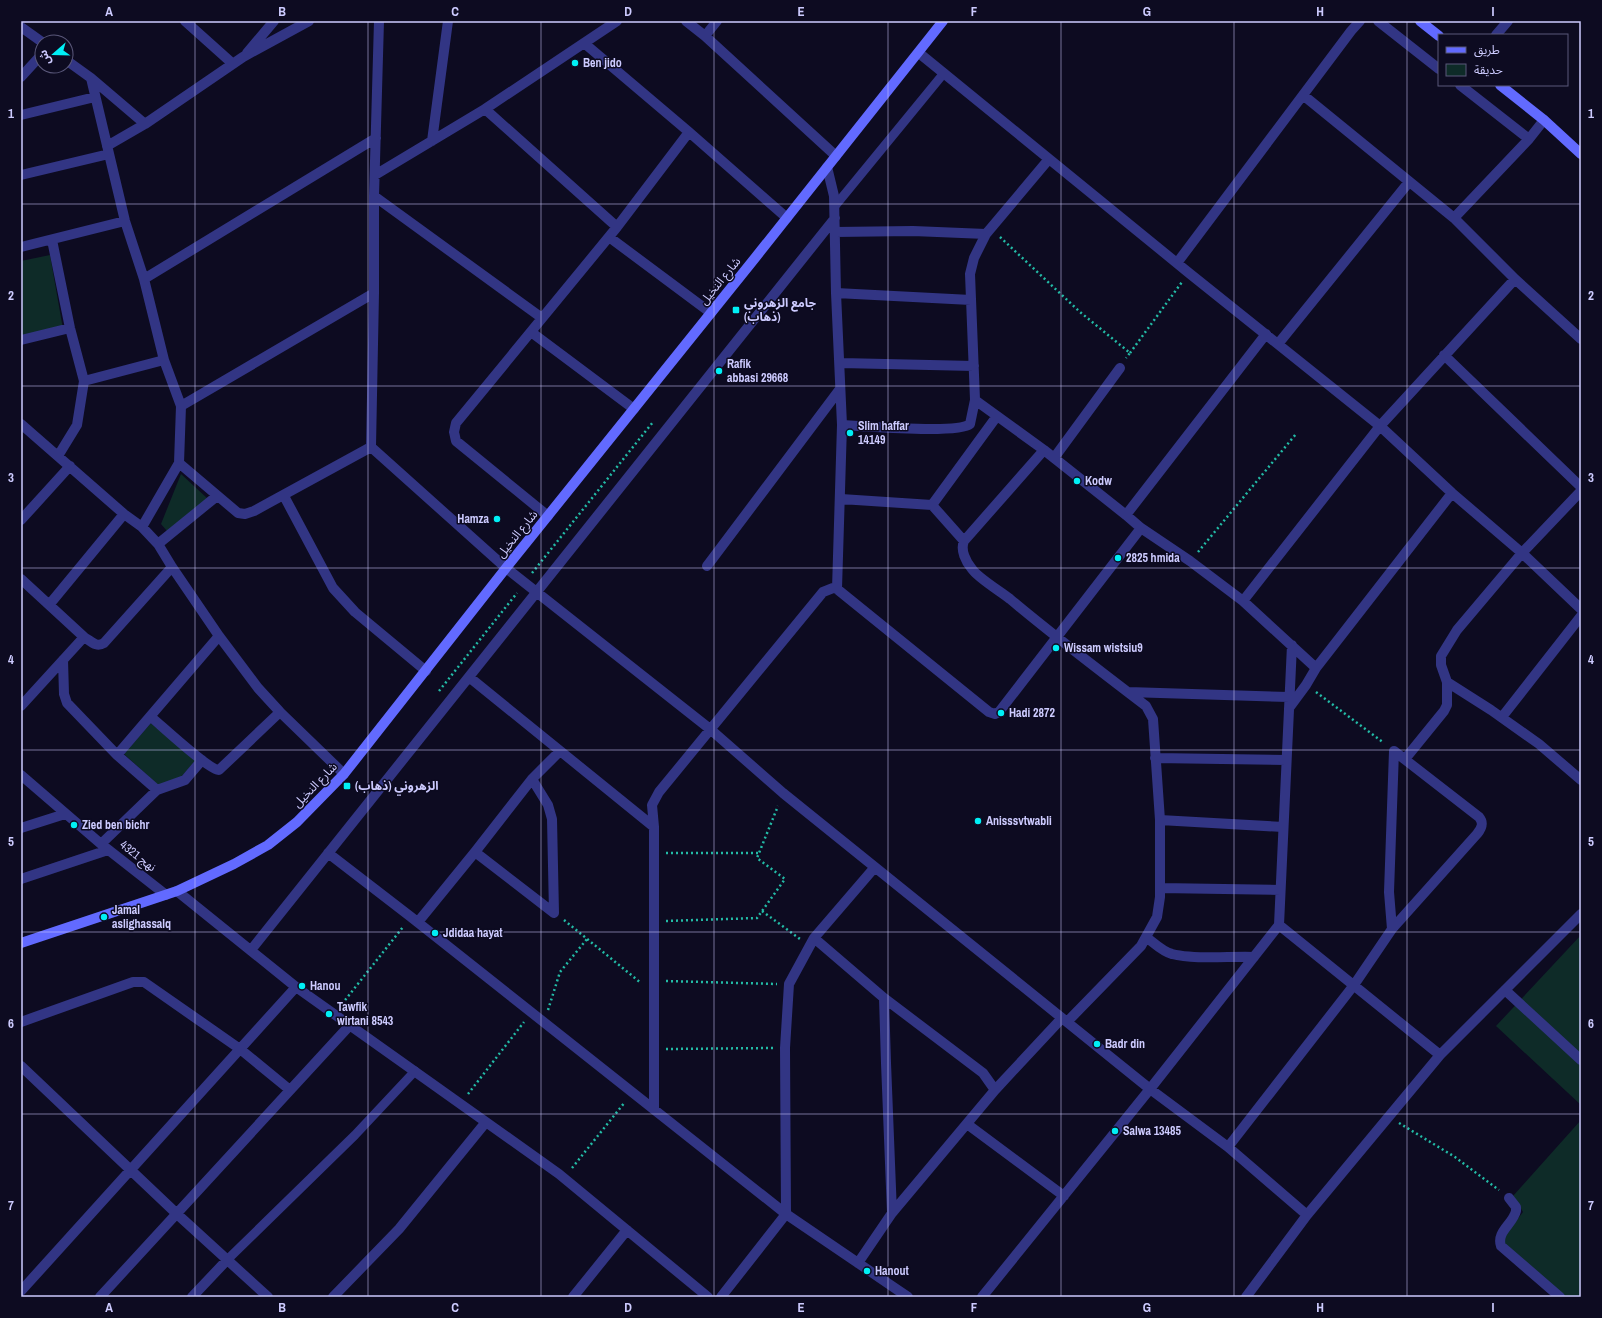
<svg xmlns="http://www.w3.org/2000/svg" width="1602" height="1318" font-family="'Archivo Narrow','Noto Sans Arabic',sans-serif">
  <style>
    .green { fill: #0e2b28 }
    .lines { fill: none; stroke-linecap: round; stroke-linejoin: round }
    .path { stroke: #23bba6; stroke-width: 2.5; stroke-dasharray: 2 3; stroke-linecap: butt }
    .service { stroke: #323584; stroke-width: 9 }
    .minor { stroke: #323584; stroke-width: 10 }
    .secondary { stroke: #626aff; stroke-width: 10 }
    .grid { fill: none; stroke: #cdcbff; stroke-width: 1; stroke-opacity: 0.55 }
    .poi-dot { fill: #00f0f6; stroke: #0d0b21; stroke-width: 1.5 }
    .labels { text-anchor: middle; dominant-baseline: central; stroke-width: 3; stroke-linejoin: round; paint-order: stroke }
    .poi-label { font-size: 12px; font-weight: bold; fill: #cdcbff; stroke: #0d0b21; text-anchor: start }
    .street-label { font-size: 12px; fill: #cdcbff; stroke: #0d0b21 }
    .neatline { fill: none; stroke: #cdcbff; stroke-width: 1.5 }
    .grid-label { font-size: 13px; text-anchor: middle; font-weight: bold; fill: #cdcbff }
  </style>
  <rect width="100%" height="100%" fill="#0d0b21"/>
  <path class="green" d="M50 255 63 329 21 338V261Z
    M181 474 208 499 167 531 161 524Z
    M151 723 196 760 181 777 158 785 124 754Z
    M1581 935V1105L1496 1026Z
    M1581 1120V1297H1565L1501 1241 1523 1212 1513 1196Z"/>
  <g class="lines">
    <path class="path" d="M1000 237 1080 312 1130 353 1126 358
      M1130 353 1182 282
      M1198 552 1296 434
      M532 573 653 422
      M439 691 517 593
      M1316 692 1384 743
      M666 853H759
      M762 911 800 939
      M564 920 641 983
      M666 921 757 918 785 879 757 858 778 806
      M666 981 777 984
      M342 1004 403 927
      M548 1010 560 972 587 939
      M666 1049 773 1048
      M468 1094 524 1022
      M1399 1123 1455 1157 1499 1190
      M572 1168 625 1102"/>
    <path class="service" d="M835 206 944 73
      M227 1260 355 1135 415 1071"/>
    <path class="minor" d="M185 21 233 64
      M379 21 374 196V293L371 447 506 568 710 729 783 793 1150 1089 1228 1147 1307 1215
      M686 21 705 36 836 156
      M1378 21 1439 69
      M21 27 42 42
      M1496 35 1508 21
      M705 36 717 21
      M584 43 689 132 787 218
      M247 53 274 21
      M919 53 1189 273 1380 426 1452 493 1522 553 1581 609
      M66 60 91 78 145 124
      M21 77 42 54
      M91 78 125 221 144 279 164 360 181 406 179 463 142 527
      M1460 85 1529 139
      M1303 95 1454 218 1515 279 1581 339
      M485 109 617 227
      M21 115 95 97
      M432 141 448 21
      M107 146 145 124 243 57 309 21
      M1049 159 986 234 974 258 970 274 975 400 1044 450 1126 515 1141 528 1190 561 1243 601 1316 668
      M827 167 834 196 836 293 842 425 837 589
      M21 175 109 154
      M375 175 485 109 617 21
      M374 196 542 318
      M1454 218 1529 139 1544 120
      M835 232 913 231 986 234
      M609 237 711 313
      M52 240 70 328 84 381 77 425 58 456
      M21 247 125 221
      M1177 263 1351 31 1360 21
      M144 279 376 138
      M836 293 971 300
      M531 332 634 409
      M21 340 70 328
      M1278 344 1409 182
      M1444 355 1581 487
      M841 363 974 366
      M84 381 164 360
      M181 406 374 293
      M21 424 124 514 142 527 158 544 172 567 219 636 258 688 280 712 344 774
      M842 425C862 426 959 434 970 424L975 400
      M1054 458 1120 368
      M179 463 238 513 245 514 254 511 371 447
      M284 496 333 588 355 612 426 671
      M841 499 932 505 997 416
      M932 505 964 541C960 550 966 562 972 569 978 578 1000 591 1010 599 1054 636 1100 671 1146 706L1153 719 1160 820V897L1157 917 1141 946 1067 1022
      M1126 515 1266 334
      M548 516 456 441 454 432 456 423 617 227 689 132
      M21 520 70 466
      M964 541 1044 450
      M158 544 217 496
      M707 566 840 389
      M21 579 84 637 21 706
      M1243 601 1380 426 1515 279
      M49 605 124 514
      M84 637C91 641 96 648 104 643L172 567
      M63 660 64 694 67 703 117 755 157 790
      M469 677 654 827
      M1447 682 1491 710 1539 744 1581 780
      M1128 692 1289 697
      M1289 708 1306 685 1316 668 1452 493
      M151 717C162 726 209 770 219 770L280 712
      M1502 717 1581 616
      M1394 751 1479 817C1484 823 1482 828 1477 834L1392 929 1389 892Z
      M117 755 219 636
      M1155 758 1286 760
      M1405 759 1444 711 1447 705V682L1441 665V656L1457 630 1522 553 1581 491
      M21 775 101 844 166 895
      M1160 820 1283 827
      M21 828 65 814
      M101 844 157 790 185 780 202 760
      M475 852 554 913 552 819 548 805 532 779
      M328 853 411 917 786 1214 908 1297
      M21 879 108 850
      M1160 888 1280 890
      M177 891 296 987 559 1174 708 1297
      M418 922 475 852 532 779 560 751
      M1279 925 1440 1055
      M1146 937C1154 943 1163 952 1172 954 1195 960 1230 956 1254 957
      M814 938 884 998 886 1063 892 1213 858 1263
      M251 950 835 218
      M1505 990 1581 1060
      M884 998 983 1073 995 1090 892 1213
      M21 1022 133 982H144L240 1049 290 1090
      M21 1066 177 1214 268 1297
      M995 1090 1062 1018
      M654 1109V827L652 805 659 792 823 592 833 588 837 589 989 712 995 714 999 712 1141 528
      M967 1124 1064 1196
      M1228 1147 1354 985 1392 929
      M1509 1198 1516 1207V1211C1513 1224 1496 1232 1501 1246L1560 1297
      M21 1291 296 987
      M100 1297 350 1025
      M192 1297 227 1260
      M333 1297 399 1229 486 1122
      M573 1297 627 1230
      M721 1297 786 1214 785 1048 789 984 814 938 875 867
      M982 1297 1150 1089 1279 925 1292 645
      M1246 1297 1307 1215 1440 1055 1581 914"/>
    <path class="secondary" d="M1420 21 1439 36
      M1500 85 1544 120 1581 154
      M21 943 177 891 234 864 268 845 297 822 344 774 506 568 755 258 943 21"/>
  </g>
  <path class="grid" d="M195 21V1297M368 21V1297M541 21V1297M714 21V1297M888 21V1297M1061 21V1297M1234 21V1297M1407 21V1297M21 204H1581M21 386H1581M21 568H1581M21 750H1581M21 932H1581M21 1114H1581"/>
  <g class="poi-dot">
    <circle cx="575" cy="63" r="4"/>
    <rect x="732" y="306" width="8" height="8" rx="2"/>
    <circle cx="719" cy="371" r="4"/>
    <circle cx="850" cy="433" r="4"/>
    <circle cx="1077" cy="481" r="4"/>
    <circle cx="497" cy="519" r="4"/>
    <circle cx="1118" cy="558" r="4"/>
    <circle cx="1056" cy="648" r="4"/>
    <circle cx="1001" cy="713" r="4"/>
    <rect x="343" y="782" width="8" height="8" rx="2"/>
    <circle cx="978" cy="821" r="4"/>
    <circle cx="74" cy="825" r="4"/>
    <circle cx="104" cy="917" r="4"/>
    <circle cx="435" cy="933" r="4"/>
    <circle cx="302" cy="986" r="4"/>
    <circle cx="329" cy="1014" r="4"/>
    <circle cx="1097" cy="1044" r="4"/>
    <circle cx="1115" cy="1131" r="4"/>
    <circle cx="867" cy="1271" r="4"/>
  </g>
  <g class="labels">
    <g class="poi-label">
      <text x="583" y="63">Ben jido</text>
      <text x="744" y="303">جامع الزهروني<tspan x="744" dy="14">(ذهاب)</tspan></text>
      <text x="727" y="364">Rafik<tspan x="727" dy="14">abbasi 29668</tspan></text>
      <text x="858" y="426">Slim haffar<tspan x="858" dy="14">14149</tspan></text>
      <text x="1085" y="481">Kodw</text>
      <text x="489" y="519" text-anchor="end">Hamza</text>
      <text x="1126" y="558">2825 hmida</text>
      <text x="1064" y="648">Wissam wistsiu9</text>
      <text x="1009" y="713">Hadi 2872</text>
      <text x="355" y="786">الزهروني (ذهاب)</text>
      <text x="986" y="821">Anisssvtwabli</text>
      <text x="82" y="825">Zied ben bichr</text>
      <text x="112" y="910">Jamal<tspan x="112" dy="14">aslighassalq</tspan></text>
      <text x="443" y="933">Jdidaa hayat</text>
      <text x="310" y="986">Hanou</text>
      <text x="337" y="1007">Tawfik<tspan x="337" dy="14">wirtani 8543</tspan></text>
      <text x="1105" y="1044">Badr din</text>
      <text x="1123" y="1131">Salwa 13485</text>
      <text x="875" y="1271">Hanout</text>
    </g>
    <g class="street-label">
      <text transform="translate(720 281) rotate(-51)">شارع النخيل</text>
      <text transform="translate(517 534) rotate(-51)">شارع النخيل</text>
      <text transform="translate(315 785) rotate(-46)">شارع النخيل</text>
      <text transform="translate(138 856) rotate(38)">نهج 4321</text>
    </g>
  </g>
  <rect width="1602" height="1318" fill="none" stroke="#0d0b21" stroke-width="44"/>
  <rect x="1438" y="34" width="130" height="52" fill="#0d0b21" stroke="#5a587a"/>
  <rect x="1446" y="47" width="20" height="6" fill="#626aff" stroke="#5a587a"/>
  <text x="1474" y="54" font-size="12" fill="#cdcbff">طريق</text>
  <rect x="1446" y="64" width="20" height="12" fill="#0e2b28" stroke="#5a587a"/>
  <text x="1474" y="74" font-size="12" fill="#cdcbff">حديقة</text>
  <g transform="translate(54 54) rotate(250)"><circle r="19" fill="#0d0b21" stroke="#5a587a"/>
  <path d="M0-3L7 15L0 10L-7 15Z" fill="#00f0f6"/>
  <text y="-6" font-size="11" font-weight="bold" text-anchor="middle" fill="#cdcbff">ش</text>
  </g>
  <rect x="22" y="22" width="1558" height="1274" class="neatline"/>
  <g class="grid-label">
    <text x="109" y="16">A</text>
    <text x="282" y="16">B</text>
    <text x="455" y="16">C</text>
    <text x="628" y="16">D</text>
    <text x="801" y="16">E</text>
    <text x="974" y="16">F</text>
    <text x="1147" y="16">G</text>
    <text x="1320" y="16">H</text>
    <text x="1493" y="16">I</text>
    <text x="11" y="118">1</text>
    <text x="1591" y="118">1</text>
    <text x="11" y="300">2</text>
    <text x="1591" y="300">2</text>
    <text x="11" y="482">3</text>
    <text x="1591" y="482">3</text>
    <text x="11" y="664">4</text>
    <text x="1591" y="664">4</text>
    <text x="11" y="846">5</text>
    <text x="1591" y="846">5</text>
    <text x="11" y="1028">6</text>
    <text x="1591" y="1028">6</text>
    <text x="11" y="1210">7</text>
    <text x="1591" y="1210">7</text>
    <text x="109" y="1312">A</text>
    <text x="282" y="1312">B</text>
    <text x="455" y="1312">C</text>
    <text x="628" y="1312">D</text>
    <text x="801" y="1312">E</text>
    <text x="974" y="1312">F</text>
    <text x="1147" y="1312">G</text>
    <text x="1320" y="1312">H</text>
    <text x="1493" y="1312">I</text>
  </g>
</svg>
